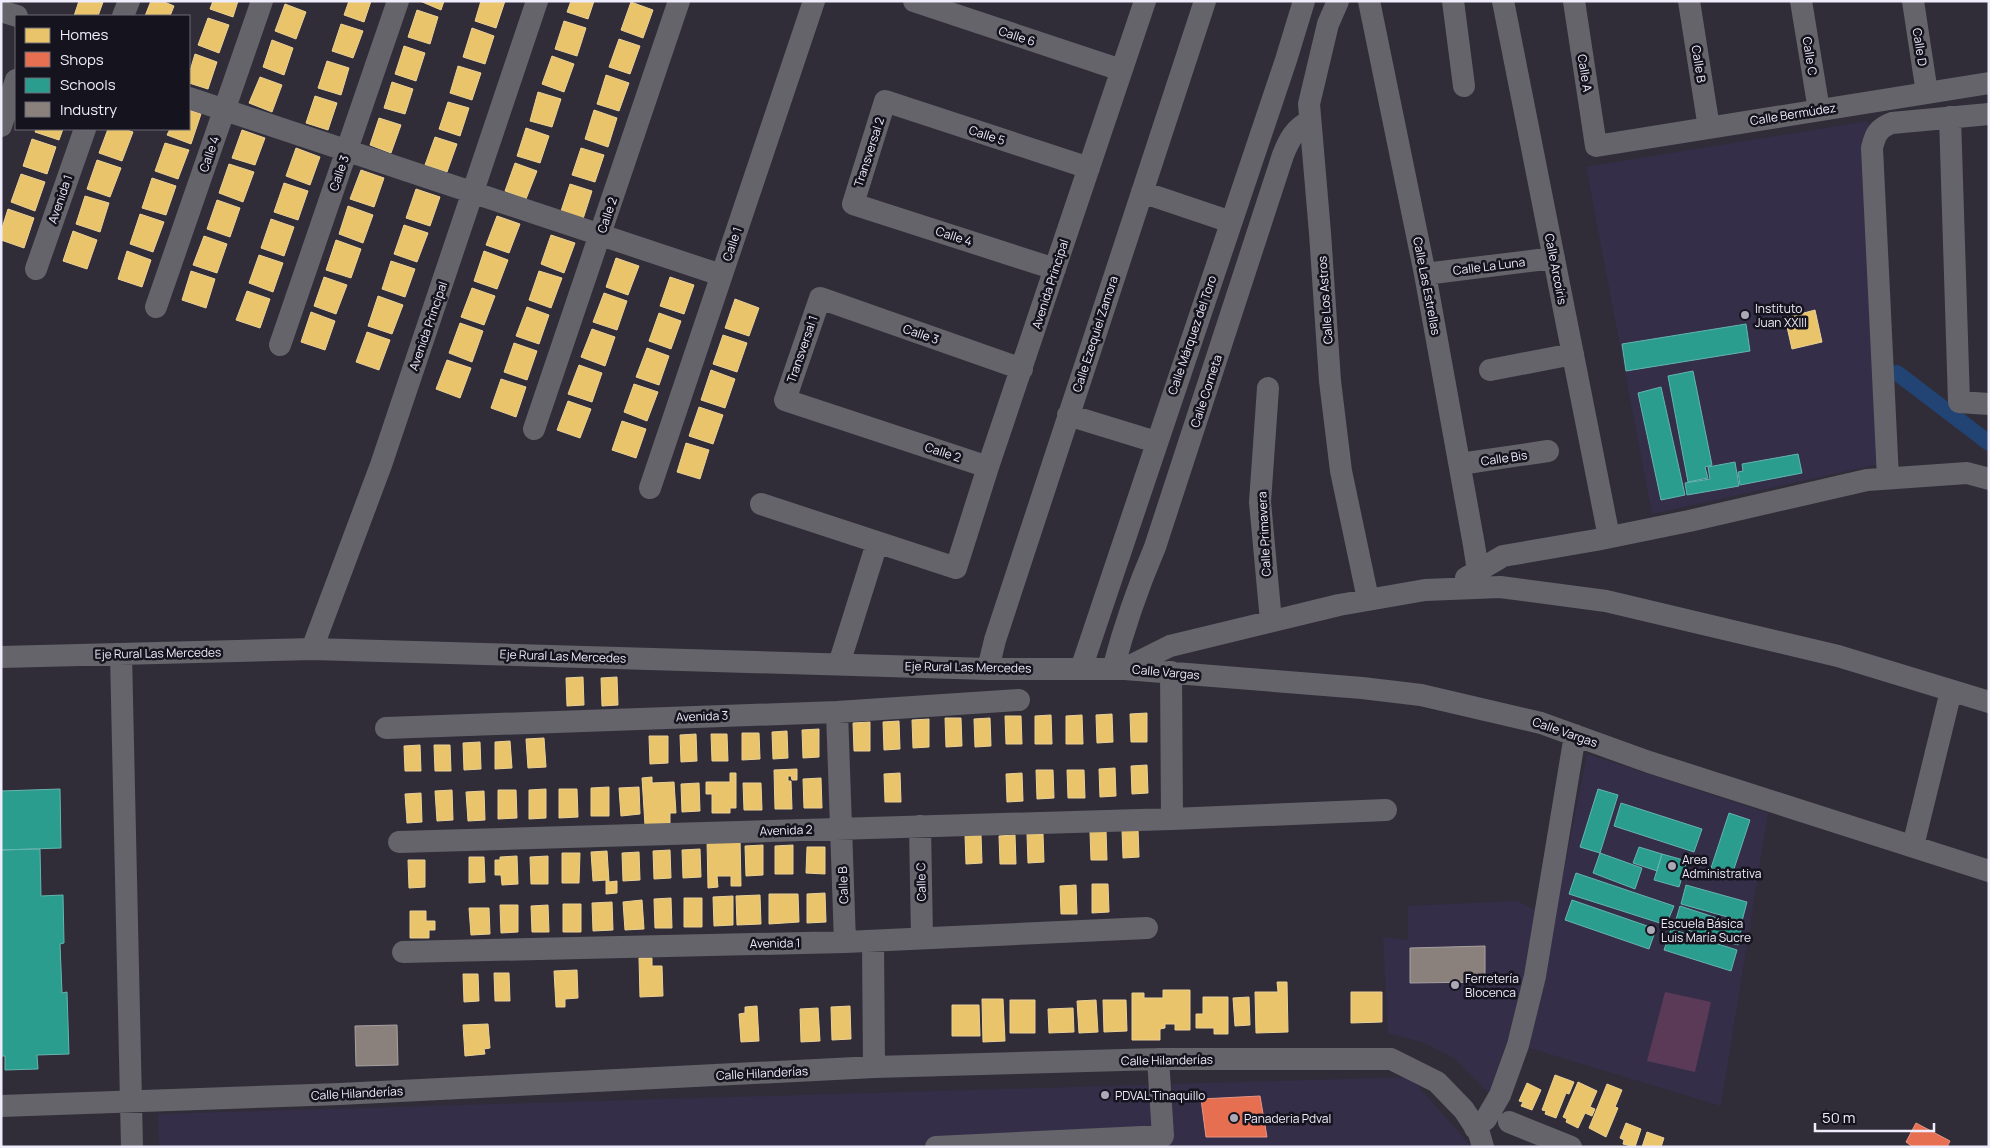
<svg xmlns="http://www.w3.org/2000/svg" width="1990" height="1148" font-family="Manrope,sans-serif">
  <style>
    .built { fill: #342e48 }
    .park { fill: #5b3a57 }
    .homes { fill: #e9c46a; stroke: #ebd096 }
    .shops { fill: #e76f51; stroke: #e99484 }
    .schools { fill: #2a9d8f; stroke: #65b5af }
    .industry { fill: #8a817c; stroke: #a8a1a2 }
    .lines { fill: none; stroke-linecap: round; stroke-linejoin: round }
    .canal { stroke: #224474; stroke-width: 16 }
    .minor { stroke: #65646a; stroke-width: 22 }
    .poi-dot { fill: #aca9b7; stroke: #15131d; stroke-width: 2 }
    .labels { text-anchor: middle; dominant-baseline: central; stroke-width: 5; stroke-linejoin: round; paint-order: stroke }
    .street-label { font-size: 12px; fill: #efecfb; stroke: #15131d }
    .poi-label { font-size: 12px; fill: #efecfb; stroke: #15131d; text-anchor: start }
  </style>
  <rect width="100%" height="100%" fill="#302d39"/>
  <path class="built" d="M1868 121 1884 463 1652 514 1586 167Z
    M1587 754 1768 813 1721 1106 1529 1048Z
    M1517 901 1537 911 1528 981 1489 1093 1454 1058 1422 1042 1388 1033 1383 937 1408 940V906Z
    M1410 1077 1469 1144V1147H159L158 1114Z"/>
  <path class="park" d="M1665 992 1711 1002 1695 1072 1647 1061Z"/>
  <path class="homes" d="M79 1 103 2 98 16H74Z
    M151 1H162L174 6 170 16H145Z
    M213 1H238L233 17 210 9Z
    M349 1H371L364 22 344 15Z
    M420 1H444L441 10Z
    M481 1H505L496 28 475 21Z
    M571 1H594L588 19 567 12Z
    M631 2 653 10 643 38 621 30Z
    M285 4 306 12 296 39 275 31Z
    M417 10 438 17 430 44 408 37Z
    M208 18 229 25 219 53 198 45Z
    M564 21 586 28 577 56 555 49Z
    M341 24 363 31 353 58 332 51Z
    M472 28 494 36 485 64 463 57Z
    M619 39 640 46 630 74 609 67Z
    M272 40 293 48 284 75 263 67Z
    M404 46 425 53 416 81 395 74Z
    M195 54 217 62 208 89 189 83V74Z
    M552 56 574 64 564 92 542 84Z
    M327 61 349 68 341 95 318 88Z
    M458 66 481 73 472 100 450 93Z
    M606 75 629 83 619 111 597 104Z
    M260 77 282 85 272 112 249 103Z
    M392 82 413 89 405 114 384 108Z
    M538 92 561 99 552 127 530 121Z
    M315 96 337 103 328 130 306 123Z
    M448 102 469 108 460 136 439 129Z
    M189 110 201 114 191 144 167 135 170 129H189Z
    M594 110 617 118 608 147 585 139Z
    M379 118 401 125 391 153 370 145Z
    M526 128 549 136 540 163 517 156Z
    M36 129H63L59 140 35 132Z
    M108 129H123L133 132 122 161 99 153Z
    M242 130 265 138 255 165 232 158Z
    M435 137 457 144 447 172 425 165Z
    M32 139 56 147 47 174 23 166Z
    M165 143 189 150 178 179 155 171Z
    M296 148 320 157 310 185 286 176Z
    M581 148 604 155 595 182 572 175Z
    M97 160 121 168 110 197 87 189Z
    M515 163 537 171 526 199 505 191Z
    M229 164 254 172 243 202 219 193Z
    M361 170 384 178 374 207 350 199Z
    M21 174 45 182 35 211 11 202Z
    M152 178 176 186 166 215 142 208Z
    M284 183 308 191 298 220 274 212Z
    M570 184 592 191 583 219 561 211Z
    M416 189 440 197 430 226 406 218Z
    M85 196 109 203 100 232 76 224Z
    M217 200 240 208 230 237 207 229Z
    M348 206 373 215 363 243 339 234Z
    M8 209 34 218 24 248 1 240V231Z
    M140 214 164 222 153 252 130 244Z
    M497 216 520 224 509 253 486 245Z
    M271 219 294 227 284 256 261 248Z
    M404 225 428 233 417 262 394 254Z
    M73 231 97 240 87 269 63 261Z
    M551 235 575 243 564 273 541 264Z
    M204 236 227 244 217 273 193 265Z
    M336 240 361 249 351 278 326 270Z
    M127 251 151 260 142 287 118 279Z
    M484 251 508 260 497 289 474 281Z
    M259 255 283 263 273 292 249 283Z
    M616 258 639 266 628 295 606 287Z
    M391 261 415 269 405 297 382 289Z
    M191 271 215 279 206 308 182 300Z
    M539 271 562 278 551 308 529 300Z
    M324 277 347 285 336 314 314 306Z
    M670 277 694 285 684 314 660 306Z
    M472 288 495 296 484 325 461 317Z
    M247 291 270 299 260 328 236 320Z
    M604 293 627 301 617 330 593 322Z
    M378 296 403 305 392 334 368 326Z
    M735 299 759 308 749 336 725 328Z
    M527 307 549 315 539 344 516 336Z
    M1815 310 1822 342 1792 349 1785 318Z
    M311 312 335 321 325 350 301 342Z
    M659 313 681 321 671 349 649 341Z
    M460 323 483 331 472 362 449 353Z
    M592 329 615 337 605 366 581 357Z
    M367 332 390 340 379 370 356 362Z
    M723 335 747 343 737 372 713 364Z
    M514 343 537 351 527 380 504 372Z
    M647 348 669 356 659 385 636 377Z
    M447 360 471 368 460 398 436 389Z
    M579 365 602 373 592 402 568 394Z
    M711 370 735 379 725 408 701 400Z
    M501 379 526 387 516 417 491 408Z
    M634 384 658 392 647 421 624 412Z
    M568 401 591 409 580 438 557 430Z
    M699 407 723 415 713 444 689 436Z
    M622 421 646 429 636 458 612 450Z
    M686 443 709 450 700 479 677 472Z
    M583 677 584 705 567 706 566 678Z
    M617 677 618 705 602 706 601 678Z
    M1147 713V742H1131L1130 714Z
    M1112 714 1113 742 1097 743 1096 715Z
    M1051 715 1052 744H1035V716Z
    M1082 715 1083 744H1066V716Z
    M1005 716H1021L1022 744H1006Z
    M945 718H961L962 746 946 747Z
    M990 718 991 746 975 747 974 719Z
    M929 719V747L913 748 912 720Z
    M899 721 900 749 884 750 883 722Z
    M870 722V751H854L853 723Z
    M819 729V757L803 758 802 730Z
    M787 731 788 758 773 759 772 732Z
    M742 733H759L760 759 742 760Z
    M696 734 697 761 681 762 680 735Z
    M711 734H727L728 761H712Z
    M649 736H668V763L650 764Z
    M544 738 546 767 528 768 526 739Z
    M510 741 512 768 495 769V742Z
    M480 742 481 769 464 770 463 743Z
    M420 745 421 771H405L404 746Z
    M434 745H450L451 771H435Z
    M1147 765 1148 793 1132 794 1131 766Z
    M1115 768 1116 796 1100 797 1099 769Z
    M797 769V780H792L791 776H788V781H791L792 809H775L774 770Z
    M1036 770H1053L1054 798 1037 799Z
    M1067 770H1084L1085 798H1068Z
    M730 773H736V808H730V813H712V794H706V782H730Z
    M900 773 901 802H885L884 774Z
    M1022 773 1023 801 1007 802 1006 774Z
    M652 777V783L674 782 676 813H670V823L645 825 642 778Z
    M821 778 822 808H804L803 779Z
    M699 783 700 811 682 812 681 784Z
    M743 783H761L762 810H744Z
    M609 787V816H591V788Z
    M639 787 640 814 621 816 619 788Z
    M546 789V818L529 819V790Z
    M559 789H577L578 817 559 818Z
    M452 790 453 820 437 821 435 791Z
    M498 790H516L517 818 498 819Z
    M484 791 485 820 468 821 466 792Z
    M421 793 422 822 407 823 405 794Z
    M1138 829 1139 857 1123 858 1122 830Z
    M1106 831 1107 860H1091L1090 832Z
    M1027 834H1043L1044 862 1028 863Z
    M965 835H981L982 863 966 864Z
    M1015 835 1016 864H1000L999 836Z
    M740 839 741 886H731V876H717L718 887 708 888 707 840Z
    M763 845V875L746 876 745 846Z
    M793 845V874H775V846Z
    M807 847H825V874L806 873Z
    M700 849 701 877 683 878 682 850Z
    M670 850 671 878 654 879 653 851Z
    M607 851 609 882 617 881V893L606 894V880L593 881 591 852Z
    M639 852 640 880 623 881 622 853Z
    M562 853H580L579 883H562Z
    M517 856 518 884 502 885 501 875H495V860H500V857Z
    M548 856V884H531L530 857Z
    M469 857H484L485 882 469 883Z
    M408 860H425V887L409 888Z
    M1092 884H1108L1109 912 1092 913Z
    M1076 885 1077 914H1061L1060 886Z
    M825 893 826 922 807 923V894Z
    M769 894H798L799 922 769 924Z
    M760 895 761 924 737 925 736 896Z
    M733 896V925L714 926 713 897Z
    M671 898 672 928H655L654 899Z
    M684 898H702V927H684Z
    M642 900 644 929 625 930 623 902Z
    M612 902 613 930 593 931 592 903Z
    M563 904H581V932H563Z
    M500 905H518V932L501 933Z
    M548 905 549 932H532L531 906Z
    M469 908H489L490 934 471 935Z
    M410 911H426V921H435V930H429V938H410Z
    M639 958H652V966H662L663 996 640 997Z
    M577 970 578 998 565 999V1007H556L554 971Z
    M494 973H509L510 1001H495Z
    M463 974H478L479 1001 464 1002Z
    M1277 982H1287L1288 1032 1256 1033 1255 992H1278Z
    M1163 990H1190V1030H1175V1024H1165V1028L1160 1029V1040H1132V993H1144V998H1163Z
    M1351 992H1382V1022L1351 1023Z
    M1203 997H1228V1034H1214V1028H1196V1014H1203Z
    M1249 997 1250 1025 1235 1026 1233 998Z
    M982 999H1003L1005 1041 983 1042Z
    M1010 1000H1035V1033H1010Z
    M1096 1000 1098 1032 1079 1033 1077 1001Z
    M1103 1000H1126L1127 1031 1104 1032Z
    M952 1005H979L980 1036H952Z
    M757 1006 759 1041 741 1042 739 1014 745 1013V1007Z
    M850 1006 851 1039 832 1040 831 1007Z
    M818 1008 820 1041 801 1042 800 1009Z
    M1073 1008 1074 1032 1049 1033 1048 1009Z
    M488 1024 490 1048 484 1049 485 1054 465 1056 463 1025Z
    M1555 1075 1574 1082 1569 1094 1566 1093 1556 1118 1545 1114 1546 1111 1542 1110Z
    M1578 1082 1597 1091 1590 1107 1595 1109 1592 1116 1585 1113 1578 1128 1566 1122 1567 1119 1563 1117Z
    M1527 1083 1541 1090 1532 1110 1521 1106 1523 1102 1519 1101Z
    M1607 1084 1622 1090 1615 1107 1618 1108 1606 1137 1589 1128Z
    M1626 1123 1641 1129 1635 1147 1623 1144 1624 1140 1620 1138Z
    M1647 1132 1664 1138 1661 1147H1642Z"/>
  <path class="shops" d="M1260 1096 1267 1137H1206L1201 1099Z
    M1916 1123 1950 1141 1947 1147H1913L1906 1142Z"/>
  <path class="schools" d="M1746 324 1750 351 1626 371 1622 344Z
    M1693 371 1712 465 1705 467 1708 478 1688 482 1668 376Z
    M1661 387 1685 495 1661 500 1638 393Z
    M1798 454 1802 473 1740 485 1738 472 1743 471 1742 464Z
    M1735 462 1739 486 1687 495 1685 483 1710 479 1708 467Z
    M60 789 61 848 1 850V791Z
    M1598 789 1618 795 1600 853 1580 847Z
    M1621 803 1702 829 1694 852 1614 826Z
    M1729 813 1750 820 1732 875 1711 868Z
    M1639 847 1662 854 1657 871 1633 863Z
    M40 849 41 896 63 895 64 943 60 944 62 993 67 992 69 1054 37 1055 38 1069 5 1070V1056H1V850Z
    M1600 853 1642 868 1635 889 1593 873Z
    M1662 854 1687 861 1679 887 1654 880Z
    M1576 873 1674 906 1666 925 1569 894Z
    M1686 885 1747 902 1742 921 1681 904Z
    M1572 900 1656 929 1649 949 1565 920Z
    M1680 906 1742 926 1738 945 1674 926Z
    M1671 929 1737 950 1731 971 1664 950Z"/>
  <path class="industry" d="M1485 946V982L1410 983V948Z
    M397 1025 398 1065 356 1066 355 1026Z"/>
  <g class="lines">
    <path class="canal" d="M1897 373 1989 443"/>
    <path class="minor" d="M914 1 1121 70
      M1338 1 1328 24 1309 104 1320 233 1330 381 1341 471 1368 599
      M1369 1 1425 274 1474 545 1478 571
      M1453 1 1464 86
      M1503 1 1609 537
      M1574 1 1596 146 1989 83
      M1689 1 1709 128
      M1801 1 1819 110
      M1913 1 1927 93
      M1 11 17 16
      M123 16 129 1
      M189 98 721 275
      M1950 117 1959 402 1989 404
      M1 126 16 80
      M1142 192 1231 222
      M36 269 85 129
      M1055 269 853 204 885 101 1089 168
      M1425 274 1554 258
      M156 307 262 1
      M280 345 398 1
      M1490 370 1573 354
      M1268 388 1260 502 1271 621
      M1068 415 1156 442
      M534 429 679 1
      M1460 464 1548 451
      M988 467 785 400 820 298 1022 369
      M1888 478 1872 148C1875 135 1878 128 1892 123L1989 114
      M650 488 814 1
      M761 504 956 568 988 467 1145 1
      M1466 578 1503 556 1596 540 1689 521 1867 480 1967 473 1989 479
      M312 649 381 465 537 1
      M121 654 132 1147
      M1 657 312 649 988 669H1125L1362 688 1421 695 1541 723 1649 762 1989 871
      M839 664 877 543
      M1126 668 1170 646 1339 605 1425 590 1500 587 1606 601 1838 656 1989 702
      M988 669 995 640 1205 1
      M1081 669 1286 60 1304 1
      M1113 669C1124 627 1138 587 1155 547L1283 155C1289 140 1295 128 1310 121
      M1171 672 1172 819 1386 810
      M837 712 845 942
      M386 728 837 712 1019 700
      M920 826 922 938
      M399 842 1172 819
      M1913 846 1951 691
      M873 941 874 1067
      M403 952 845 942 1147 928
      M1 1106 340 1094 874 1067 1158 1059H1391L1437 1082 1464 1110 1479 1133 1483 1147
      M1509 1122 1571 1147
      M1475 1128 1486 1119 1500 1095 1518 1045 1535 976 1575 735
      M936 1147 1163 1136 1158 1059"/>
  </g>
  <g class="poi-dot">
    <circle cx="1745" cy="315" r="5"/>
    <circle cx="1672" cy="866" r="5"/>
    <circle cx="1651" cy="930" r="5"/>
    <circle cx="1455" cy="985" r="5"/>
    <circle cx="1105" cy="1095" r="5"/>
    <circle cx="1234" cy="1118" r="5"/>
  </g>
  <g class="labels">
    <g class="street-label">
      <text transform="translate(1017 36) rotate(18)">Calle 6</text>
      <text transform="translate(1920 47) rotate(81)">Calle D</text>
      <text transform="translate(1810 56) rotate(81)">Calle C</text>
      <text transform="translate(1699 64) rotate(81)">Calle B</text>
      <text transform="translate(1585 73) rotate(81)">Calle A</text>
      <text transform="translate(1793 114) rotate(-9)">Calle Bermúdez</text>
      <text transform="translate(987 135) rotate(18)">Calle 5</text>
      <text transform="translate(869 152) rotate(-72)">Transversal 2</text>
      <text transform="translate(209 154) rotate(-71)">Calle 4</text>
      <text transform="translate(339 173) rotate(-71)">Calle 3</text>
      <text transform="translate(60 199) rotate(-71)">Avenida 1</text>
      <text transform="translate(607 215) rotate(-71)">Calle 2</text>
      <text transform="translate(954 236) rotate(18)">Calle 4</text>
      <text transform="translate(732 244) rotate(-71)">Calle 1</text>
      <text transform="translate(1489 266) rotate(-7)">Calle La Luna</text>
      <text transform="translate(1556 269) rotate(79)">Calle Arcoíris</text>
      <text transform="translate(1050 284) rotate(-72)">Avenida Principal</text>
      <text transform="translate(1427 286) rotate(79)">Calle Las Estrellas</text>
      <text transform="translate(1325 300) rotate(-94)">Calle Los Astros</text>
      <text transform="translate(428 326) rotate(-71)">Avenida Principal</text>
      <text transform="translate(921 334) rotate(19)">Calle 3</text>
      <text transform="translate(1095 334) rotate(-72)">Calle Ezequiel Zamora</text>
      <text transform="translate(1192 335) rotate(-71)">Calle Márquez del Toro</text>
      <text transform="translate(802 349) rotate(-71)">Transversal 1</text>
      <text transform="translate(1206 391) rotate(-72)">Calle Corneta</text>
      <text transform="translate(943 452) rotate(18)">Calle 2</text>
      <text transform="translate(1504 458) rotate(-8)">Calle Bis</text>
      <text transform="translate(1264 534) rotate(-93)">Calle Primavera</text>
      <text transform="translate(158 653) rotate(-1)">Eje Rural Las Mercedes</text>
      <text transform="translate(563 656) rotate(2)">Eje Rural Las Mercedes</text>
      <text transform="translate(968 667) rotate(1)">Eje Rural Las Mercedes</text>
      <text transform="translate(1166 672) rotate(5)">Calle Vargas</text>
      <text transform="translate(702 716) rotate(-2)">Avenida 3</text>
      <text transform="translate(1565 732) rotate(19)">Calle Vargas</text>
      <text transform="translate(786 830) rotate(-2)">Avenida 2</text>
      <text transform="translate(921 882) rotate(-91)">Calle C</text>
      <text transform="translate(843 885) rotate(-92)">Calle B</text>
      <text transform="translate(775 943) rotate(-1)">Avenida 1</text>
      <text transform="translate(1167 1060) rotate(-1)">Calle Hilanderías</text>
      <text transform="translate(762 1073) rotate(-3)">Calle Hilanderías</text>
      <text transform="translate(357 1093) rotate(-3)">Calle Hilanderías</text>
    </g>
    <g class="poi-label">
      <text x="1755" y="308">Instituto<tspan x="1755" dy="14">Juan XXIII</tspan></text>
      <text x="1682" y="859">Area<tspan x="1682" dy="14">Administrativa</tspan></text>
      <text x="1661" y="923">Escuela Básica<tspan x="1661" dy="14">Luis María Sucre</tspan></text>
      <text x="1465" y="978">Ferretería<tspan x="1465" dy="14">Blocenca</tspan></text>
      <text x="1115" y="1095">PDVAL Tinaquillo</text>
      <text x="1244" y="1118">Panaderia Pdval</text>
    </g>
  </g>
  <rect width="1990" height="1148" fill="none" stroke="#efecfb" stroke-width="5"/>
  <rect x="15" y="15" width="175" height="115" fill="#15131d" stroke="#6c6a76"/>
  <rect x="25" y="28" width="25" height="15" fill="#e9c46a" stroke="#6c6a76"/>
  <text x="60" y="40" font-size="15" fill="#efecfb">Homes</text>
  <rect x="25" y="52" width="25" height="15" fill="#e76f51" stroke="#6c6a76"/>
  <text x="60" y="65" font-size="15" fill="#efecfb">Shops</text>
  <rect x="25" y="78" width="25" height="15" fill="#2a9d8f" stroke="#6c6a76"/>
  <text x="60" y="90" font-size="15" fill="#efecfb">Schools</text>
  <rect x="25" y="102" width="25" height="15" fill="#8a817c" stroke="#6c6a76"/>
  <text x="60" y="115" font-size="15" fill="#efecfb">Industry</text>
  <path d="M1815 1123v8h119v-8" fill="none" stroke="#efecfb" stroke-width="2.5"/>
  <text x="1822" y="1123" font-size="15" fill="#efecfb" stroke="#15131d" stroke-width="4" paint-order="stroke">50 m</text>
</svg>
